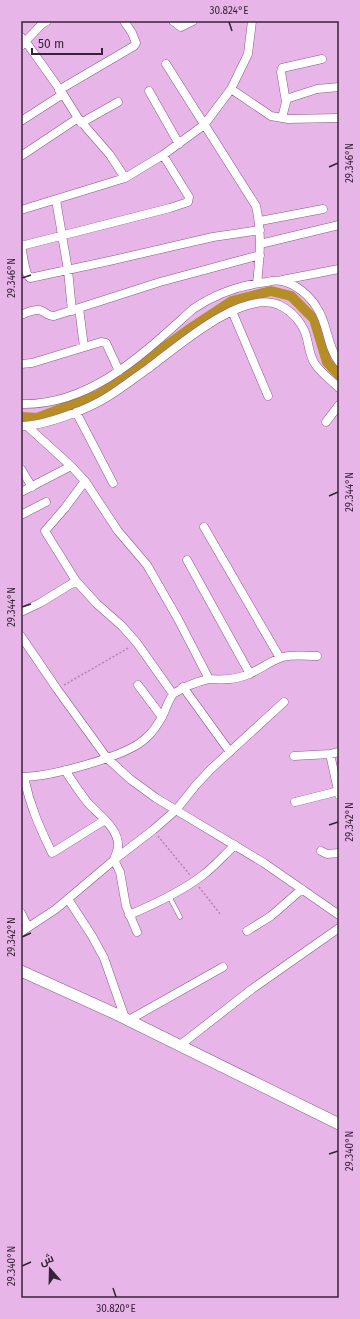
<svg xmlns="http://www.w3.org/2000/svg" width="360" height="1319" font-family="'Fira Sans',Cairo,sans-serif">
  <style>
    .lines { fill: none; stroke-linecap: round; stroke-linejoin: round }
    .canal { stroke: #b68d26; stroke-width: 10 }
    .lane-casing { stroke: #895a8a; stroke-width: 5 }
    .street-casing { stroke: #895a8a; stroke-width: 9 }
    .secondary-casing { stroke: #895a8a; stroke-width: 12 }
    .path { stroke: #af86b0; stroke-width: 1.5; stroke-dasharray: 2 2; stroke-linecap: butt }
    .lane { stroke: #fff; stroke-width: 4 }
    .street { stroke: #fff; stroke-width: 8 }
    .secondary { stroke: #fff; stroke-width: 11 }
    .ticks { fill: none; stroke: #362236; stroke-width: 1.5 }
    .neatline { fill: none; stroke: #362236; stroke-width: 1.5 }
    .ticks-label { font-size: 10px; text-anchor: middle; fill: #362236 }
  </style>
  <rect width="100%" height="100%" fill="#e8b5e9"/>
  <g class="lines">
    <path class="canal" d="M21 417 37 418 98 395 188 330 232 301 271 291 291 296 314 319 327 362 339 375"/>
    <defs>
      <path id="lane" d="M169 896 180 917"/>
      <path id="street" d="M173 21 181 27 193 21
        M21 37 26 42 63 94 78 118 110 155 125 178
        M21 46 42 24 47 21
        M166 64 256 206C262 232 260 257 257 283
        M231 89 271 116 288 119 339 118
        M59 90 134 46 136 43 132 33 124 21
        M149 91 179 144
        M286 99 317 89 339 87
        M282 118 286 102 281 72 282 68 322 59
        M21 121 63 94
        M81 123 118 102
        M21 156 78 118
        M56 200 68 270 72 311
        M21 210 125 178 163 155 204 125 231 89 248 54 252 21
        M260 221 323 209
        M260 244 339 225
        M21 245C23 253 24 273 30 278L109 261 213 237 260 230
        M21 246 170 208 188 202 189 197 163 155
        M282 280 339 269
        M79 308 84 347
        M232 311 268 396
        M21 315C26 313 36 308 42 311 47 313 47 316 54 316L160 282 260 255
        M21 364 32 363 101 342 106 343 119 371
        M21 404C91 406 145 352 193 309 215 294 241 285 267 282 271 281 277 280 282 281 296 284 310 296 317 308 328 324 327 347 339 362
        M76 412 113 483
        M326 422 339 405
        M21 426C45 426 89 409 109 396 123 387 136 377 149 368 176 348 242 289 279 305 292 311 304 324 307 339 309 347 310 357 315 364 321 373 332 381 339 388
        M27 426 71 466 85 481 118 531 147 565 178 619 209 679C195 682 184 687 173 694L137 643 122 626 97 604 76 581 45 531 65 508 85 481
        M21 469 32 487
        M21 492 71 466
        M21 515 46 502
        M204 527 280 658
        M187 560 250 674
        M21 612 40 603 76 581
        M21 636 57 689 107 758 130 779 156 798 264 863 339 915
        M209 679C223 680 236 680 249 674 261 669 270 661 283 657 293 654 306 656 317 656
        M138 685 162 717
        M183 687 230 752
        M330 754 339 795
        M294 756 330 754 339 752
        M65 770C72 781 80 793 88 803 99 815 120 829 118 848 117 852 115 856 114 860L120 872 126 906 137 932
        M21 777C48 777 127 757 146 738 152 733 158 724 162 717 166 709 168 701 173 694
        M24 777C30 806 39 826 52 853L105 820
        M295 802 339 791
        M321 851 327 854 339 853
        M68 899 92 936 104 958 125 1018
        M21 913 28 927
        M129 915C155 904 181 892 203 875 215 866 224 855 235 845
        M247 931 271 916 302 889
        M21 932 56 909 114 860 153 830 176 810 196 785 211 769 284 702
        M129 1020 223 967
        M179 1046 252 989 339 928"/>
      <path id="secondary" d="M21 971 116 1014 339 1124"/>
    </defs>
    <use href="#lane" class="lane-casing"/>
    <use href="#street" class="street-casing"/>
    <use href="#secondary" class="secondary-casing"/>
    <path class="path" d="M64 685 130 647
      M158 836 190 875
      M199 887 221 915"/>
    <use href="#lane" class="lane"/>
    <use href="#street" class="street"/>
    <use href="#secondary" class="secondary"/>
  </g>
  <path class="ticks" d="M229 22 232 31M329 167 338 163M22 278 31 275M329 496 338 492M22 607 31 604M329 825 338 822M22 937 31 933M329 1154 338 1151M22 1266 31 1262M113 1288 116 1297"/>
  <rect width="360" height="1319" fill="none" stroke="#e8b5e9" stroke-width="44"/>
  <g transform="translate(50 1269) rotate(340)" stroke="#e8b5e9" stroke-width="3" paint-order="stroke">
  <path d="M0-3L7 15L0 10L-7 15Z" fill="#362236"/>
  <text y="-6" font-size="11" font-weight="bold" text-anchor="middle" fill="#362236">ش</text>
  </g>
  <path d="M32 48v6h70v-6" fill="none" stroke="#362236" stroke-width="2"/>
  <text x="38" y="48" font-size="12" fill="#362236" stroke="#e8b5e9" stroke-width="3" paint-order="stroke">50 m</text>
  <rect x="22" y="22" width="316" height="1275" class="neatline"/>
  <g class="ticks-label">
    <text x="229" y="14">30.824°E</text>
    <text transform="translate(349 163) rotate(-90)" y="4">29.346°N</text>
    <text transform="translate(11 278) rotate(-90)" y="4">29.346°N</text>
    <text transform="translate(349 492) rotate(-90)" y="4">29.344°N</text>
    <text transform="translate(11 607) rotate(-90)" y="4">29.344°N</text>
    <text transform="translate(349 822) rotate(-90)" y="4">29.342°N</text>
    <text transform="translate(11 937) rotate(-90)" y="4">29.342°N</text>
    <text transform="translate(349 1151) rotate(-90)" y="4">29.340°N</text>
    <text transform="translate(11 1266) rotate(-90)" y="4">29.340°N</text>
    <text x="116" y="1312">30.820°E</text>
  </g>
</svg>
